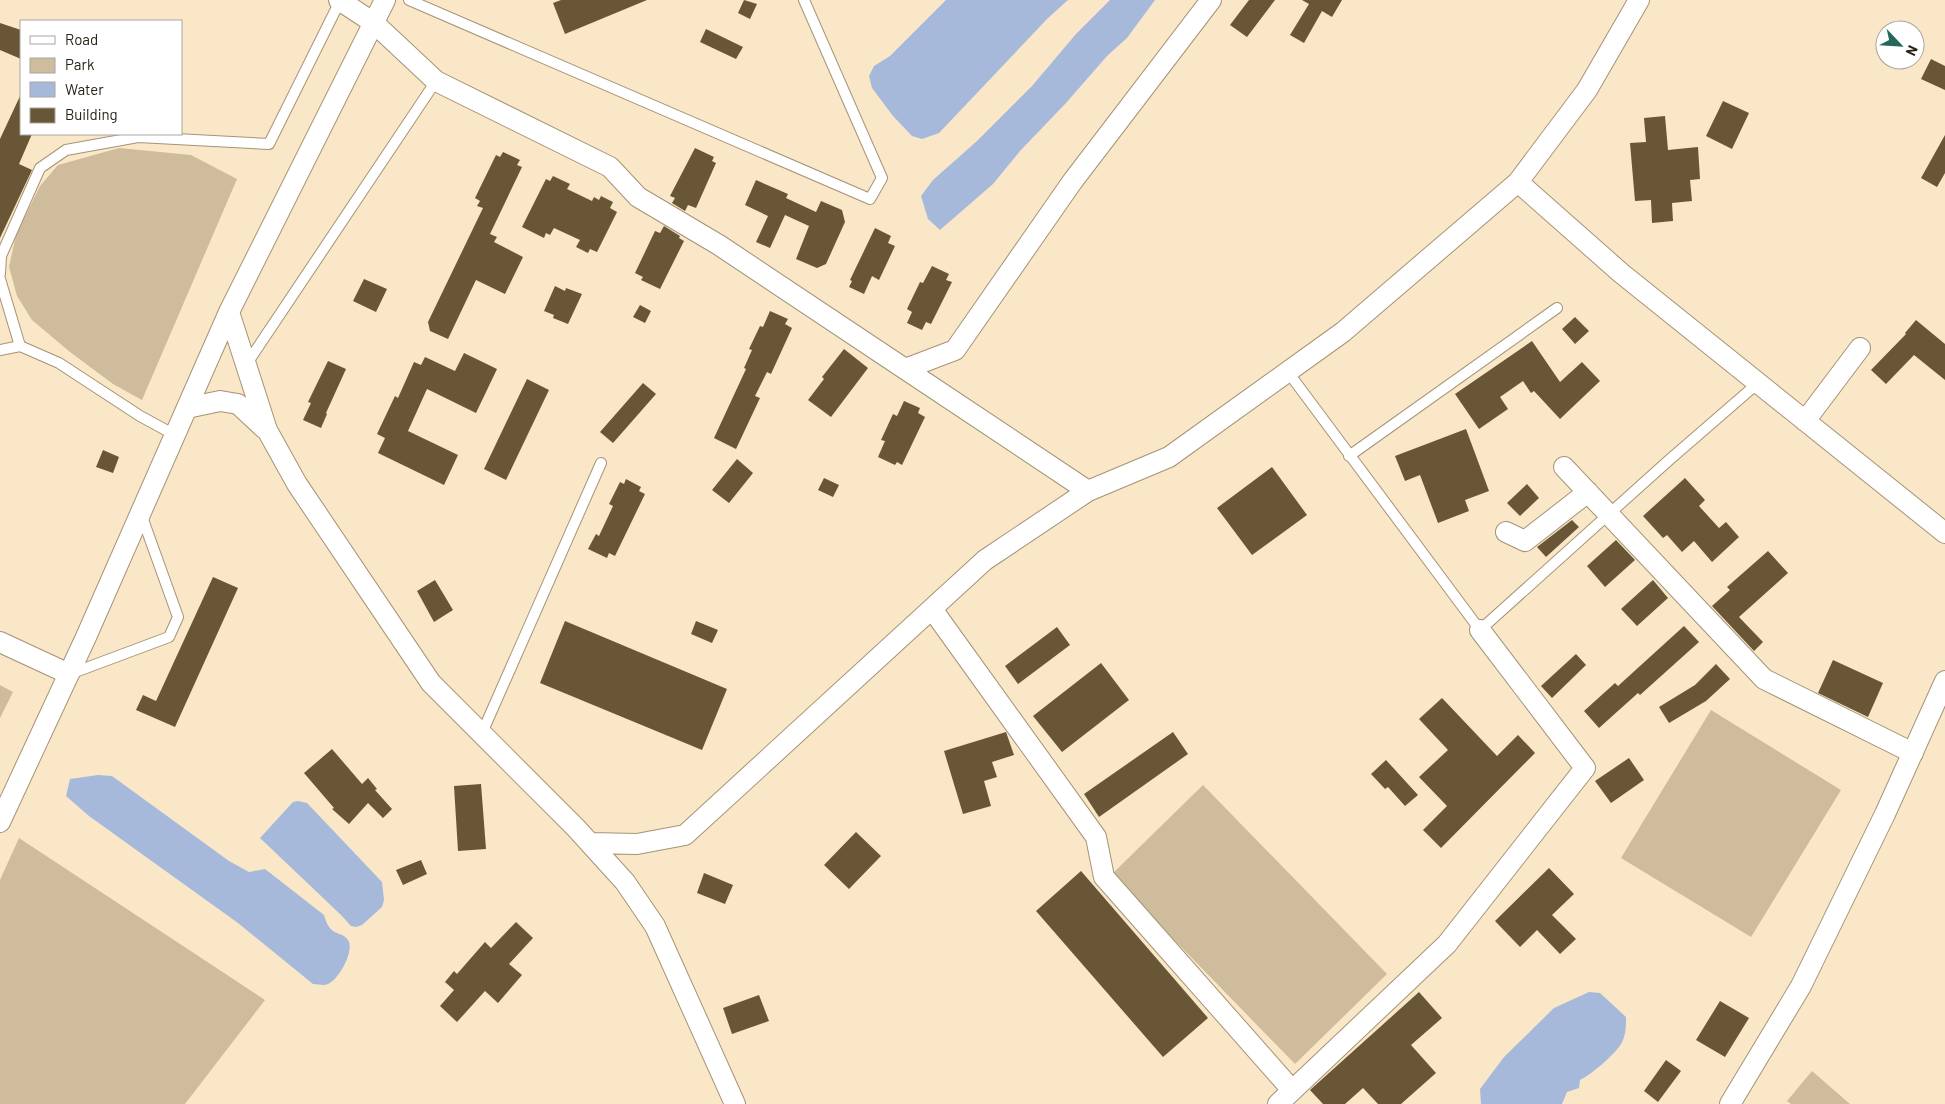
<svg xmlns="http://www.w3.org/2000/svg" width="1945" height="1104" font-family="Barlow,sans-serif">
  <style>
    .green { fill: #cfbc9d }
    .water { fill: #a6b9db }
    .building { fill: #695636 }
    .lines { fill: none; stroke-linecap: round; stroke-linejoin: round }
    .lane-casing { stroke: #a59376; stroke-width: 12 }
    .street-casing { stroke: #a59376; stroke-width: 22 }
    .lane { stroke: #fff; stroke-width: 10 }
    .street { stroke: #fff; stroke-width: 20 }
  </style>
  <rect width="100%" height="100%" fill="#fae7c8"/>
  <path class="green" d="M119 148 191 155 237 179 142 400 113 384 70 352 32 320 17 296 9 267 16 235 40 186 58 165Z
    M0 685 13 692 0 718Z
    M1711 710 1841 790 1751 937 1621 858Z
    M1203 785 1387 974 1295 1064 1111 875Z
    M19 838 265 1000 185 1104H0V880Z
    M1812 1071 1850 1104H1791L1787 1101Z"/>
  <path class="water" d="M946 0H1068L1048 18 939 133 922 139 912 136 893 116 872 88 869 76 874 66 890 56Z
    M1110 0H1155L1127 38 1107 56 1066 103 1020 151 993 184 940 230 928 219 921 196 933 180 977 141 1032 86 1076 34Z
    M98 775 112 776 229 861 249 872 265 869 324 915C330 938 341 930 348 940 355 950 339 980 328 984 324 986 318 984 313 984L238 923 89 816 66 796 70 779Z
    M298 801 307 803 382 882 384 900 382 907 362 925 356 927 351 926 341 915 260 838 293 802Z
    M1589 992 1600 993 1626 1017C1626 1026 1626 1036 1621 1044 1614 1055 1592 1074 1580 1080L1579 1088 1567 1092 1562 1104H1481L1480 1089 1504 1057 1554 1008Z"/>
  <path class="building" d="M561 0H647L565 34 553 3Z
    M744 0 757 4 750 19 738 13Z
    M1249 0H1275L1247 37 1230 25Z
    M1302 0H1342L1332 17 1322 11 1304 43 1290 35 1309 4Z
    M0 23 21 30V59L0 50Z
    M706 29 743 47 736 59 700 42Z
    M1931 59 1945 66V90L1921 79Z
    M21 94V134H32L19 164 32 170 0 238V139Z
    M1723 101 1749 113 1732 149 1706 136Z
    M1665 116 1668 150 1698 147 1700 179 1690 180 1692 201 1672 203 1673 221 1652 223 1651 200 1635 201 1630 143 1646 142 1644 118Z
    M1945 135V173L1937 187 1921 178Z
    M695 148 714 157 712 161 716 163 696 208 688 205 685 211 672 203 675 198 670 196Z
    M503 152 520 160 517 165 522 167 490 234 497 237 494 242 523 257 505 294 476 280 448 339 430 331 428 322 483 208 477 206 480 201 475 198 496 155 500 157Z
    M553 176 570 184 567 189 592 201 594 197 599 200 601 196 613 202 610 208 617 212 597 252 590 249 588 253 576 247 580 240 554 228 550 235 546 233 544 238 522 227 546 179 550 181Z
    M756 180 788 194 786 198 816 212 821 201 842 210 845 222 826 264 817 268 796 259 809 226 785 215 770 248 756 242 768 216 745 205Z
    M664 226 680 236 679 238 684 241 660 289 641 280 643 277 635 273 655 231 660 233Z
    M875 228 891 236 888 243 895 246 879 280 872 276 864 294 849 287 852 281 850 280Z
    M932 266 949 274 946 280 952 282 931 324 926 322 922 330 907 323 912 312 907 309 920 282 923 283Z
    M364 279 387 289 376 312 353 301Z
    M555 286 565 291 566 288 582 294 568 324 553 318 554 315 544 311Z
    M640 305 651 311 645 323 633 317Z
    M770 311 788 319 785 324 792 328 771 374 767 372 755 396 760 398 736 449 714 438 746 369 744 368 752 350 749 349 760 326 763 327Z
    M1575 317 1589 331 1575 344 1562 329Z
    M1916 320 1945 344V380L1914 355 1886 384 1871 370 1906 334 1905 333Z
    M1532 341 1560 382 1582 362 1600 381 1560 419 1534 391 1531 393 1523 381 1500 397 1508 409 1479 429 1455 394Z
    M844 349 868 368 831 417 808 400 824 379 822 377Z
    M464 353 497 369 476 413 427 389 408 431 458 455 444 485 378 453 385 438 377 434 395 396 398 398 414 362 421 365 425 357 455 371Z
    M328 361 346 369 326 413 327 414 321 428 303 420 311 403 308 402Z
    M527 379 549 390 506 480 484 469Z
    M643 383 656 394 613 443 600 432Z
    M904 401 920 408 918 413 925 417 902 465 897 462 895 465 878 457 885 441 881 440 893 414 897 416Z
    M1466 429 1489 491 1465 500 1469 511 1438 523 1420 475 1405 481 1395 456Z
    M103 450 119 457 113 473 96 467Z
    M737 459 753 473 729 503 712 490Z
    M1272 467 1307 515 1252 555 1217 508Z
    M824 478 839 485 833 497 818 490Z
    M1685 478 1705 500 1699 506 1719 528 1726 522 1739 537 1712 562 1694 541 1682 552 1667 535 1663 538 1643 516Z
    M626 479 641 487 639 491 645 494 615 556 609 553 607 558 588 549 596 534 599 536 613 506 609 504 620 482 624 484Z
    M1527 484 1539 498 1520 516 1507 503Z
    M1572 520 1579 527 1546 557 1537 547Z
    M1616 540 1635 560 1605 587 1587 566Z
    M1768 551 1788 573 1739 617 1763 642 1754 651 1712 606 1730 590 1727 587Z
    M213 577 238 588 175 727 136 710 143 695 156 701Z
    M435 580 453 610 434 622 417 591Z
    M1653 580 1668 598 1637 626 1621 609Z
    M565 621 727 689 702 750 540 683Z
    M696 621 718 630 712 643 691 634Z
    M1684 626 1699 642 1640 695 1638 693 1599 728 1584 711 1615 683 1618 686Z
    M1057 627 1070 645 1018 684 1005 666Z
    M1576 654 1586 665 1552 698 1541 686Z
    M1833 660 1883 683 1868 717 1818 693Z
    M1101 663 1129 700 1062 752 1033 716Z
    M1716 664 1730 679 1706 701 1669 723 1659 707 1695 685Z
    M1442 698 1497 756 1518 735 1535 753 1441 848 1423 830 1447 806 1419 777 1448 750 1419 719Z
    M1006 732 1014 755 992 762 997 777 984 781 991 806 963 814 944 751Z
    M1173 732 1188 754 1099 817 1084 794Z
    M332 749 362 784 368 778 377 789 375 790 392 809 383 818 368 803 349 824 332 809 334 808 304 773Z
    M1629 758 1644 780 1611 803 1595 781Z
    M1386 760 1418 795 1405 806 1388 787 1385 789 1371 774Z
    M481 784 486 849 458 851 454 786Z
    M856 832 881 856 849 889 824 865Z
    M421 860 427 874 403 885 396 870Z
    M1549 868 1574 894 1552 915 1576 939 1560 954 1537 930 1520 947 1495 921Z
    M1081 871 1208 1018 1163 1057 1036 911Z
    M704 873 733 885 725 904 697 893Z
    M516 922 533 938 509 964 522 975 498 1003 485 991 457 1022 440 1006 454 990 445 982 454 971 457 974 485 942 491 948Z
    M1419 992 1442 1018 1411 1045 1436 1073 1401 1104H1378L1363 1088 1345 1104H1323L1310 1090Z
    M759 995 769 1021 732 1034 723 1008Z
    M1720 1001 1749 1018 1725 1057 1696 1040Z
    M1666 1060 1681 1071 1658 1102 1644 1091Z"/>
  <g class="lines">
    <defs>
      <path id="lane" d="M409 0 870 199 882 178 804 0
        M0 274 1 256 40 168 66 150 138 137 269 144 340 1
        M0 279 20 346 59 363 140 416 175 435
        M0 350 20 346
        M246 365 436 81
        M1288 372 1480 630 1668 461 1758 383
        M1349 456 1557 308
        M70 674 169 637 178 617 141 514
        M482 733 601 463"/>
      <path id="street" d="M339 0 374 23 436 81 610 167 638 197 719 245 905 369
        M1518 182 1621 273 1945 533
        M229 312 267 430 297 484 431 683 576 828 625 882 655 926 735 1104
        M187 408 220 401 238 404 265 429
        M1805 421 1860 348
        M1564 467 1764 679 1913 753
        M1088 491 905 369 955 350 1072 182 1211 0
        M1506 532 1525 541 1588 492
        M932 609 1096 837 1104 877 1292 1090
        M0 642 69 674
        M0 822 86 637 229 312 385 0
        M590 843 637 844 685 835 985 560 1088 491 1169 457 1343 332 1518 182 1587 90 1639 0
        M1278 1104 1447 944 1585 768 1480 630
        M1730 1104 1801 986 1885 814 1945 681"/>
    </defs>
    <use href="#lane" class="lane-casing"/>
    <use href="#street" class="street-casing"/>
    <use href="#lane" class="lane"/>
    <use href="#street" class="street"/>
  </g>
  <rect x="20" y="20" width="162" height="115" fill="#ffffff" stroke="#a9a6a2"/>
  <rect x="30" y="36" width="25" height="8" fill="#ffffff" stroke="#a9a6a2"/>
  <text x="65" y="45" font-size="15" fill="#282116">Road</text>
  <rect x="30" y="58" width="25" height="15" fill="#cfbc9d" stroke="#a9a6a2"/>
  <text x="65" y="70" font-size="15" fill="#282116">Park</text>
  <rect x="30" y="82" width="25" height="15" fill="#a6b9db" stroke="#a9a6a2"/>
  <text x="65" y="95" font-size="15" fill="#282116">Water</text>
  <rect x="30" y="108" width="25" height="15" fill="#695636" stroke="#a9a6a2"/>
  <text x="65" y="120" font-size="15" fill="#282116">Building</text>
  <g transform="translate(1900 45) rotate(115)"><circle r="24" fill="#ffffff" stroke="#a9a6a2"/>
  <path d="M0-4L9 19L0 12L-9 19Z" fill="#24685a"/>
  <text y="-8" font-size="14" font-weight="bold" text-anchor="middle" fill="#282116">N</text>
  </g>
</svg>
